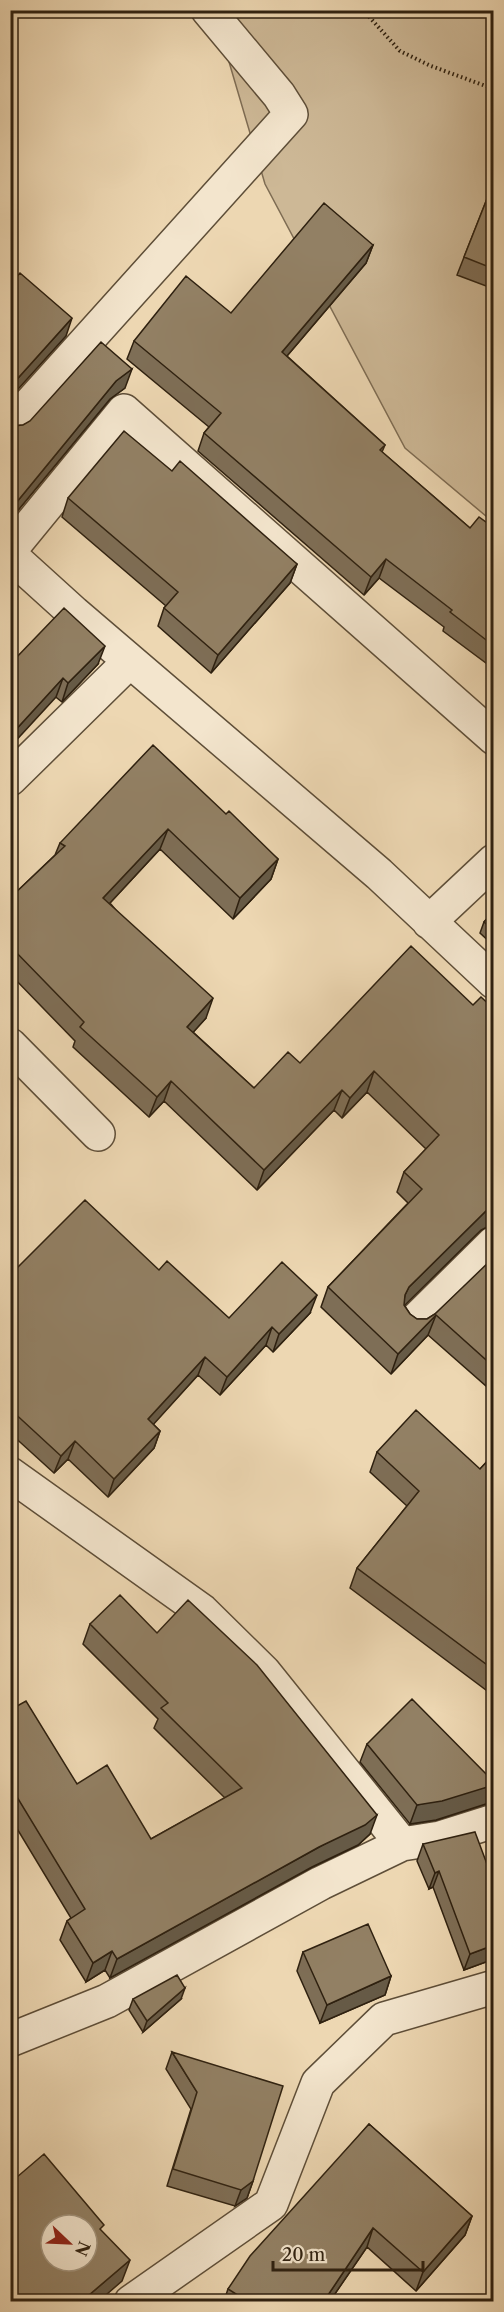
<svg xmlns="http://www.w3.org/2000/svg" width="504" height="2312" font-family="'Libre Caslon Text',serif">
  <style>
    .green { fill: #cdb896; stroke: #7e6c53; stroke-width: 1.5 }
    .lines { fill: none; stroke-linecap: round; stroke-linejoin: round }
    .minor-casing { stroke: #5e4e38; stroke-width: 36 }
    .path { stroke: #2f2110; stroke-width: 4; stroke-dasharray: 1.5 3; stroke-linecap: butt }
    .minor { stroke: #f3e5cd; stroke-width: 33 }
    .wall { fill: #7e6e56; stroke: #2f2110; stroke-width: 1.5 }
    .shaded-wall { fill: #665a46; stroke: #2f2110; stroke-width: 1.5 }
    .building { fill: #928064; stroke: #2f2110; stroke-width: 1.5; fill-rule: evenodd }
  </style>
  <rect width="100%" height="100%" fill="#edd7b2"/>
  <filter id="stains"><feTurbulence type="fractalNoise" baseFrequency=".00333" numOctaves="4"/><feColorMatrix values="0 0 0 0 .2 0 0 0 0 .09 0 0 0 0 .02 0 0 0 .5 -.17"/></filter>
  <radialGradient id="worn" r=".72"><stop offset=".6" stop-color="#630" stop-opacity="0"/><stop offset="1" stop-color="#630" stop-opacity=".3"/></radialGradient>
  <path class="green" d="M214 11H493V522L405 448 265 184Z"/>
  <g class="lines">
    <defs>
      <path id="minor" d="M10 426 291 114 279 95 208 10
        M10 550 124 411 494 738
        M10 555 74 613 379 874 494 982
        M10 779 130 661
        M429 922 494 861
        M10 1045 98 1134
        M415 1321 494 1243
        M10 1474 202 1611 264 1672 402 1844
        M10 2040 107 2001 321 1883 402 1844 440 1838 494 1821
        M131 2302 271 2204 318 2083 384 2019 494 1987"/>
    </defs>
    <use href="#minor" class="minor-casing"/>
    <path class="path" d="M363 10 400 51 431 66 494 89"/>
    <use href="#minor" class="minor"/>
  </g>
  <path class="wall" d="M494 181V289L457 275Z
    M373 245 366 263 287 356 385 445 382 452 470 528H494V669L443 631 444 627 379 578 364 595 198 451 204 433 209 427 127 359 134 341 231 313Z
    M125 388 110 399 10 520V425L13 426 23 425Z
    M172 471 297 564 290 583 211 673 158 626 164 608 166 606 62 517 68 498Z
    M12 662 98 664 62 702Z
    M226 814 278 859 271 879 233 919 160 849 110 903 206 1018 193 1032 254 1088 300 1063 473 1005 494 1009V1222L491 1225 481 1230 404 1305 410 1314 417 1319H427L435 1314 494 1259V1393L428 1335 391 1374 321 1307 328 1287 408 1203 397 1192 404 1172 426 1149 367 1092 342 1118 334 1110 257 1190 164 1101 149 1117 73 1047 75 1041 10 974V898L55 855 60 843Z
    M494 911V946L480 933 484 922Z
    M159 1270 229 1318 310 1313 273 1352 266 1345 220 1395 198 1375 153 1424 160 1431 154 1448 108 1497 68 1459 54 1473 10 1433V1275Z
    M377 1452 480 1469 494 1454V1696L350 1588 357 1568 407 1506 370 1472Z
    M90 1624 157 1633 370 1834 358 1845 312 1867 110 1978 105 1970 86 1982 60 1940 67 1921 71 1918 10 1817V1710L77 1784 151 1839 225 1798 154 1728 158 1719 83 1644Z
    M367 1744 489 1803 436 1820 410 1824 360 1762Z
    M423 1844 494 1883V1959L464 1970 433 1887 429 1889 417 1861Z
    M303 1952 391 1976 385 1995 320 2023 297 1971Z
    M133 1999H181L143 2032 129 2010Z
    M172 2052 253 2181 247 2198 235 2206 167 2186 191 2109 166 2069Z
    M369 2124 472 2216 465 2235 416 2291 367 2247 330 2301H224L228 2289Z"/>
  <path class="shaded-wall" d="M373 245 366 263 275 370 282 352Z
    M72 318 66 336 10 398V387Z
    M132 369 125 388 110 399 10 520 16 503 116 381Z
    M386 559 379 578 364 595 371 577Z
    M297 564 290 583 211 673 218 655Z
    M105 646 98 664 62 702 68 683Z
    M63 678 56 697 10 747V736Z
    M168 829 160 849 96 918 103 898Z
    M278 859 271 879 233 919 240 898Z
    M213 998 206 1018 180 1047 187 1027Z
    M374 1071 367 1092 342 1118 350 1098Z
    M171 1081 164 1101 149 1117 157 1097Z
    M342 1090 334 1110 257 1190 264 1170Z
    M494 1207V1222L491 1225 481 1230 402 1308 405 1295 409 1287 488 1209Z
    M317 1295 310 1313 273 1352 279 1334Z
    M436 1315 428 1335 391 1374 398 1354Z
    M272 1327 266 1345 220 1395 227 1377Z
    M205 1357 198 1375 142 1437 148 1419Z
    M160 1431 154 1448 108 1497 114 1479Z
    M75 1441 68 1459 54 1473 61 1456Z
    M494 1785V1792L489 1803 436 1820 410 1824 417 1805Z
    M377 1815 370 1834 358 1845 312 1867 110 1978 117 1959Z
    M439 1871 433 1887 429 1889 435 1873Z
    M494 1945V1959L464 1970 470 1954Z
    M112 1951 105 1970 86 1982 93 1963Z
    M391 1976 385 1995 320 2023 327 2005Z
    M185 1988 181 1999 143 2032 147 2021Z
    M253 2181 247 2198 235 2206 241 2190Z
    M472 2216 465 2235 416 2291 423 2272Z
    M373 2228 367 2247 330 2301H324Z
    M130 2260 122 2281 99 2301H82Z"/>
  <path class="building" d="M494 181V269L464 257Z
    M324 203 373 245 282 352 385 445 380 450 470 528 479 517 494 528V646L450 612 452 610 386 559 371 577 204 433 221 413 134 341 186 276 231 313Z
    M20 273 72 318 10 387V284Z
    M101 342 132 369 116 381 16 503 10 499V442L15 437 10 433V425L13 426 23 425 30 421Z
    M124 431 172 471 180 461 297 564 218 655 164 608 178 592 68 498Z
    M64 608 105 646 68 683 63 678 10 736V661L12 662Z
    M153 745 226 814 229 811 278 859 240 898 168 829 103 898 213 998 187 1027 254 1088 288 1052 300 1063 411 946 473 1005 481 997 494 1009V1207L488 1209 409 1287 405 1295 404 1305 410 1314 417 1319H427L435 1314 493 1258 494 1259V1367L436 1315 398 1354 328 1287 422 1189 404 1172 439 1135 374 1071 350 1098 342 1090 264 1170 171 1081 157 1097 80 1027 84 1022 10 946V898L65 846 60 843Z
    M494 911V931L484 922Z
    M85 1200 159 1270 167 1261 229 1318 282 1262 317 1295 279 1334 272 1327 227 1377 205 1357 148 1419 160 1431 114 1479 75 1441 61 1456 10 1409V1275Z
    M416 1410 480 1469 494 1454V1670L357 1568 419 1491 377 1452Z
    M120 1595 157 1633 188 1600 257 1665 377 1815 365 1825 319 1847 117 1959 112 1951 93 1963 67 1921 85 1909 14 1792 10 1794V1710L26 1701 77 1784 107 1765 151 1839 242 1788 161 1708 168 1703 90 1624Z
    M412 1699 494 1782V1785L442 1801 417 1805 367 1744Z
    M475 1832 494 1883V1945L470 1954 439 1871 435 1873 423 1844Z
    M368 1924 391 1976 327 2005 303 1952Z
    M177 1975 185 1988 147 2021 133 1999Z
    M172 2052 283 2086 253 2181 241 2190 173 2169 197 2092Z
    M369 2124 472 2216 423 2272 373 2228 324 2301H247L228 2289 250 2256Z
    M44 2154 104 2225 100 2229 130 2260 82 2301H10V2183ZM51 2225H87V2261H51Z"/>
  <rect width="504" height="2312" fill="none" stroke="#edd7b2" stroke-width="36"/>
  <rect x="12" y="12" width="480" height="2288" fill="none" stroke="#2f2110" stroke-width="3"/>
  <rect x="18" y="18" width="468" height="2276" fill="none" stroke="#2f2110" stroke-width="1.5"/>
  <g transform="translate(69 2243) rotate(113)"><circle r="28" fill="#f3e5cd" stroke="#a59781" stroke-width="1.5"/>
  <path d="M0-4.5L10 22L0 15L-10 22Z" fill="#8f2418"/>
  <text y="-9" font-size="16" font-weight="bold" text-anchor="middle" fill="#2f2110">N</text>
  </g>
  <path d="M273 2261v9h150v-9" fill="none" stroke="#2f2110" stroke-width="3"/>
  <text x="282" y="2261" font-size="18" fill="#2f2110" stroke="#f3e5cd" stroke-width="4.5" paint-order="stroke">20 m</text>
  <rect width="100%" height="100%" filter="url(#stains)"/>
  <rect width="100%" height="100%" fill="url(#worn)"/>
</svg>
